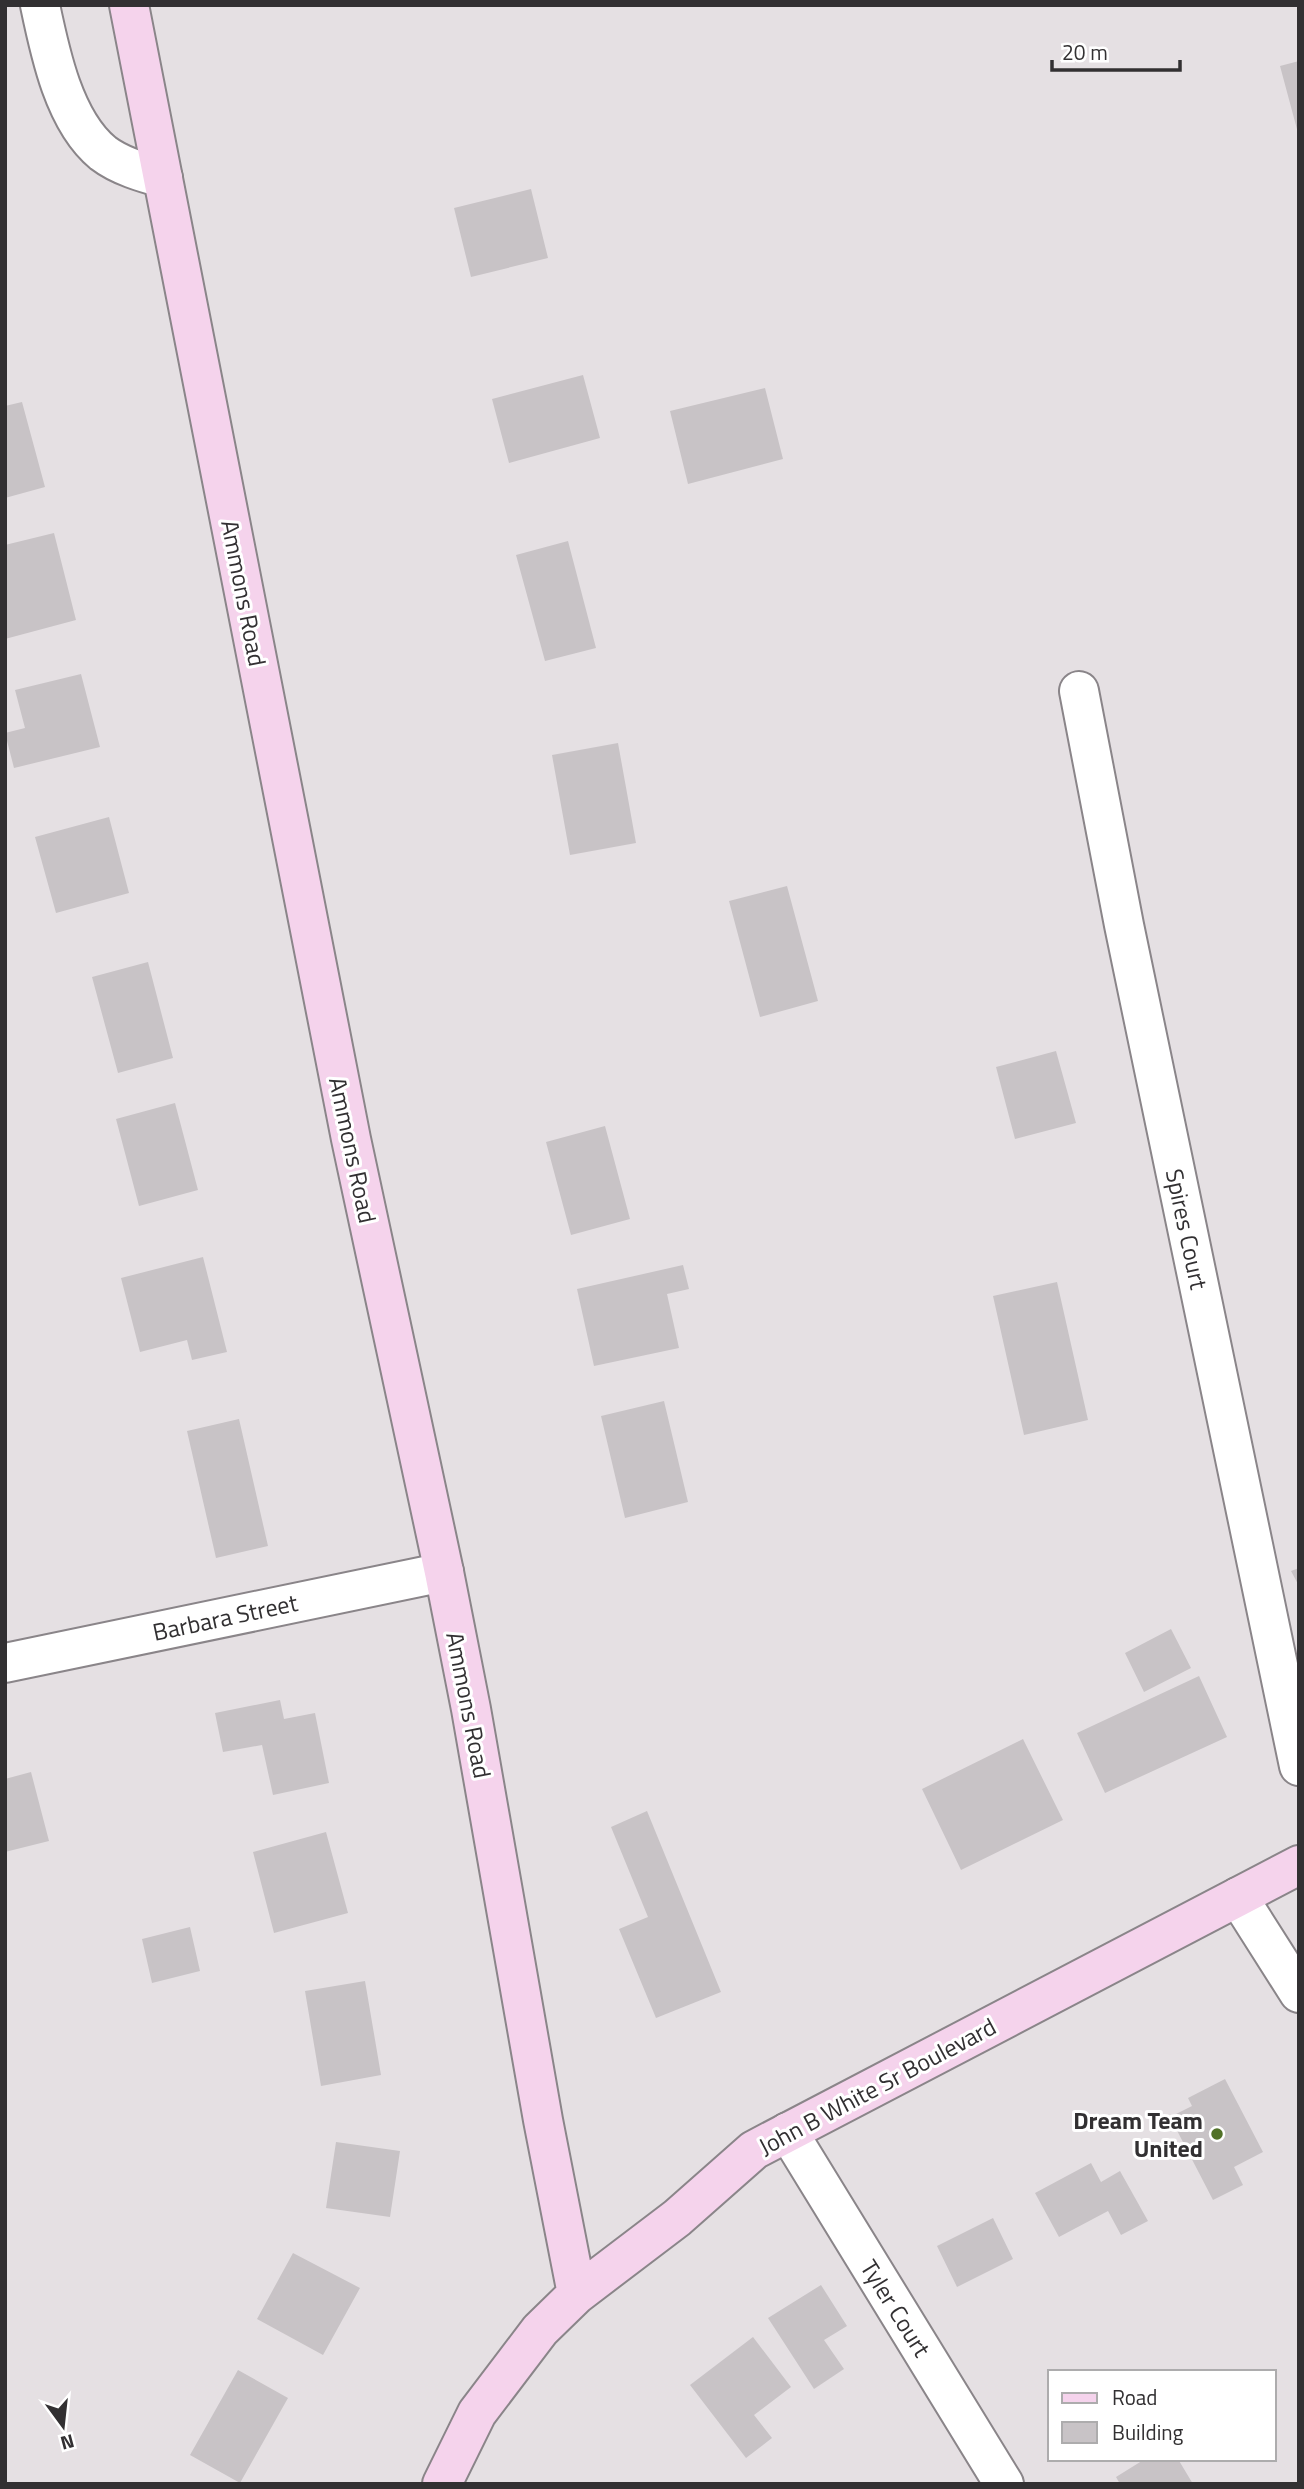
<svg xmlns="http://www.w3.org/2000/svg" width="1304" height="2489" font-family="'Titillium Web',sans-serif">
  <style>
    .building { fill: #c8c3c6 }
    .lines { fill: none; stroke-linecap: round; stroke-linejoin: round }
    .street-casing { stroke: #8a8589; stroke-width: 42 }
    .secondary-casing { stroke: #8a8589; stroke-width: 42 }
    .street { stroke: #fff; stroke-width: 38 }
    .secondary { stroke: #f5d3ec; stroke-width: 38 }
    .poi-dot { fill: #517127; stroke: #fff; stroke-width: 2.5 }
    .labels { text-anchor: middle; dominant-baseline: central; stroke-width: 6; stroke-linejoin: round; paint-order: stroke }
    .street-label { font-size: 24px; fill: #323032; stroke: #fff }
    .poi-label { font-size: 24px; font-weight: bold; fill: #323032; stroke: #fff; text-anchor: end }
  </style>
  <rect width="100%" height="100%" fill="#e5e0e3"/>
  <path class="building" d="M1299 61V133H1298L1280 66Z
    M531 189 548 258 471 277 454 208Z
    M583 375 600 438 509 463 492 399Z
    M765 388 783 459 688 484 670 411Z
    M22 402 45 487 5 498V406Z
    M54 533 76 620 5 639V545Z
    M568 541 596 648 545 661 516 555Z
    M81 674 100 747 14 768 5 733 25 728 15 690Z
    M618 743 636 843 570 855 552 755Z
    M109 817 129 893 56 913 35 837Z
    M787 886 818 1001 760 1017 729 901Z
    M148 962 173 1058 118 1073 92 977Z
    M1056 1051 1076 1123 1015 1139 996 1067Z
    M175 1103 198 1190 139 1206 116 1119Z
    M605 1126 630 1219 571 1235 546 1142Z
    M203 1257 227 1352 192 1360 187 1340 140 1352 121 1278Z
    M683 1265 689 1289 667 1294 679 1348 594 1366 577 1289Z
    M1057 1282 1088 1420 1024 1435 993 1296Z
    M664 1401 688 1502 625 1518 601 1416Z
    M239 1419 268 1546 216 1558 187 1431Z
    M1299 1568V1586L1291 1571Z
    M1171 1629 1191 1668 1144 1692 1125 1653Z
    M1199 1676 1227 1737 1105 1793 1077 1733Z
    M280 1700 284 1719 315 1713 329 1783 273 1795 262 1745 223 1752 215 1713Z
    M1023 1739 1063 1820 961 1870 922 1789Z
    M31 1772 49 1841 5 1852V1779Z
    M647 1811 721 1992 656 2018 619 1929 648 1917 611 1827Z
    M326 1832 348 1913 274 1933 253 1852Z
    M190 1927 200 1971 152 1983 142 1939Z
    M365 1981 381 2075 321 2086 305 1991Z
    M1225 2079 1263 2152 1234 2167 1243 2185 1213 2200 1170 2117 1192 2106 1188 2098Z
    M336 2142 400 2151 390 2217 326 2208Z
    M1091 2163 1101 2182 1120 2171 1148 2221 1121 2235 1108 2211 1059 2237 1035 2193Z
    M993 2218 1013 2259 957 2287 937 2246Z
    M293 2253 360 2288 323 2355 257 2319Z
    M821 2285 847 2326 824 2340 844 2369 814 2389 768 2318Z
    M753 2337 791 2387 754 2415 772 2438 746 2458 690 2385Z
    M238 2370 288 2398 240 2483 190 2455Z
    M1145 2459H1178L1193 2484H1120L1116 2477Z"/>
  <g class="lines">
    <defs>
      <path id="street" d="M40 5C50 53 64 121 103 153 120 166 144 173 163 178
        M1079 691 1124 925 1299 1766
        M5 1663 444 1572
        M1238 1897 1299 1993
        M788 2132 1004 2484"/>
      <path id="secondary" d="M129 5 351 1139 444 1572 471 1709 543 2120 577 2294
        M442 2484 477 2413 540 2330 577 2294 677 2218 754 2150 1299 1865"/>
    </defs>
    <use href="#street" class="street-casing"/>
    <use href="#secondary" class="secondary-casing"/>
    <use href="#street" class="street"/>
    <use href="#secondary" class="secondary"/>
  </g>
  <circle class="poi-dot" cx="1217" cy="2134" r="7"/>
  <g class="labels">
    <g class="street-label">
      <text transform="translate(244 593) rotate(79)">Ammons Road</text>
      <text transform="translate(353 1150) rotate(78)">Ammons Road</text>
      <text transform="translate(1187 1229) rotate(78)">Spires Court</text>
      <text transform="translate(225 1617) rotate(-12)">Barbara Street</text>
      <text transform="translate(469 1705) rotate(79)">Ammons Road</text>
      <text transform="translate(877 2086) rotate(-28)">John B White Sr Boulevard</text>
      <text transform="translate(896 2308) rotate(58)">Tyler Court</text>
    </g>
    <g class="poi-label">
      <text x="1203" y="2120">Dream Team<tspan x="1203" dy="28">United</tspan></text>
    </g>
  </g>
  <rect width="1304" height="2489" fill="none" stroke="#323032" stroke-width="14"/>
  <rect x="1048" y="2370" width="228" height="91" fill="#ffffff" stroke="#adacad" stroke-width="2"/>
  <rect x="1062" y="2393" width="35" height="10" fill="#f5d3ec" stroke="#adacad" stroke-width="2"/>
  <text x="1112" y="2405" font-size="21" fill="#323032">Road</text>
  <rect x="1062" y="2422" width="35" height="21" fill="#c8c3c6" stroke="#adacad" stroke-width="2"/>
  <text x="1112" y="2440" font-size="21" fill="#323032">Building</text>
  <g transform="translate(63 2426) rotate(165)" stroke="#ffffff" stroke-width="5" paint-order="stroke">
  <path d="M0-5L12 26L0 18L-12 26Z" fill="#323032"/>
  <text y="-10" font-size="19" font-weight="bold" text-anchor="middle" fill="#323032">N</text>
  </g>
  <path d="M1052 60v10h128v-10" fill="none" stroke="#323032" stroke-width="3.5"/>
  <text x="1062" y="60" font-size="21" fill="#323032" stroke="#ffffff" stroke-width="5" paint-order="stroke">20 m</text>
</svg>
